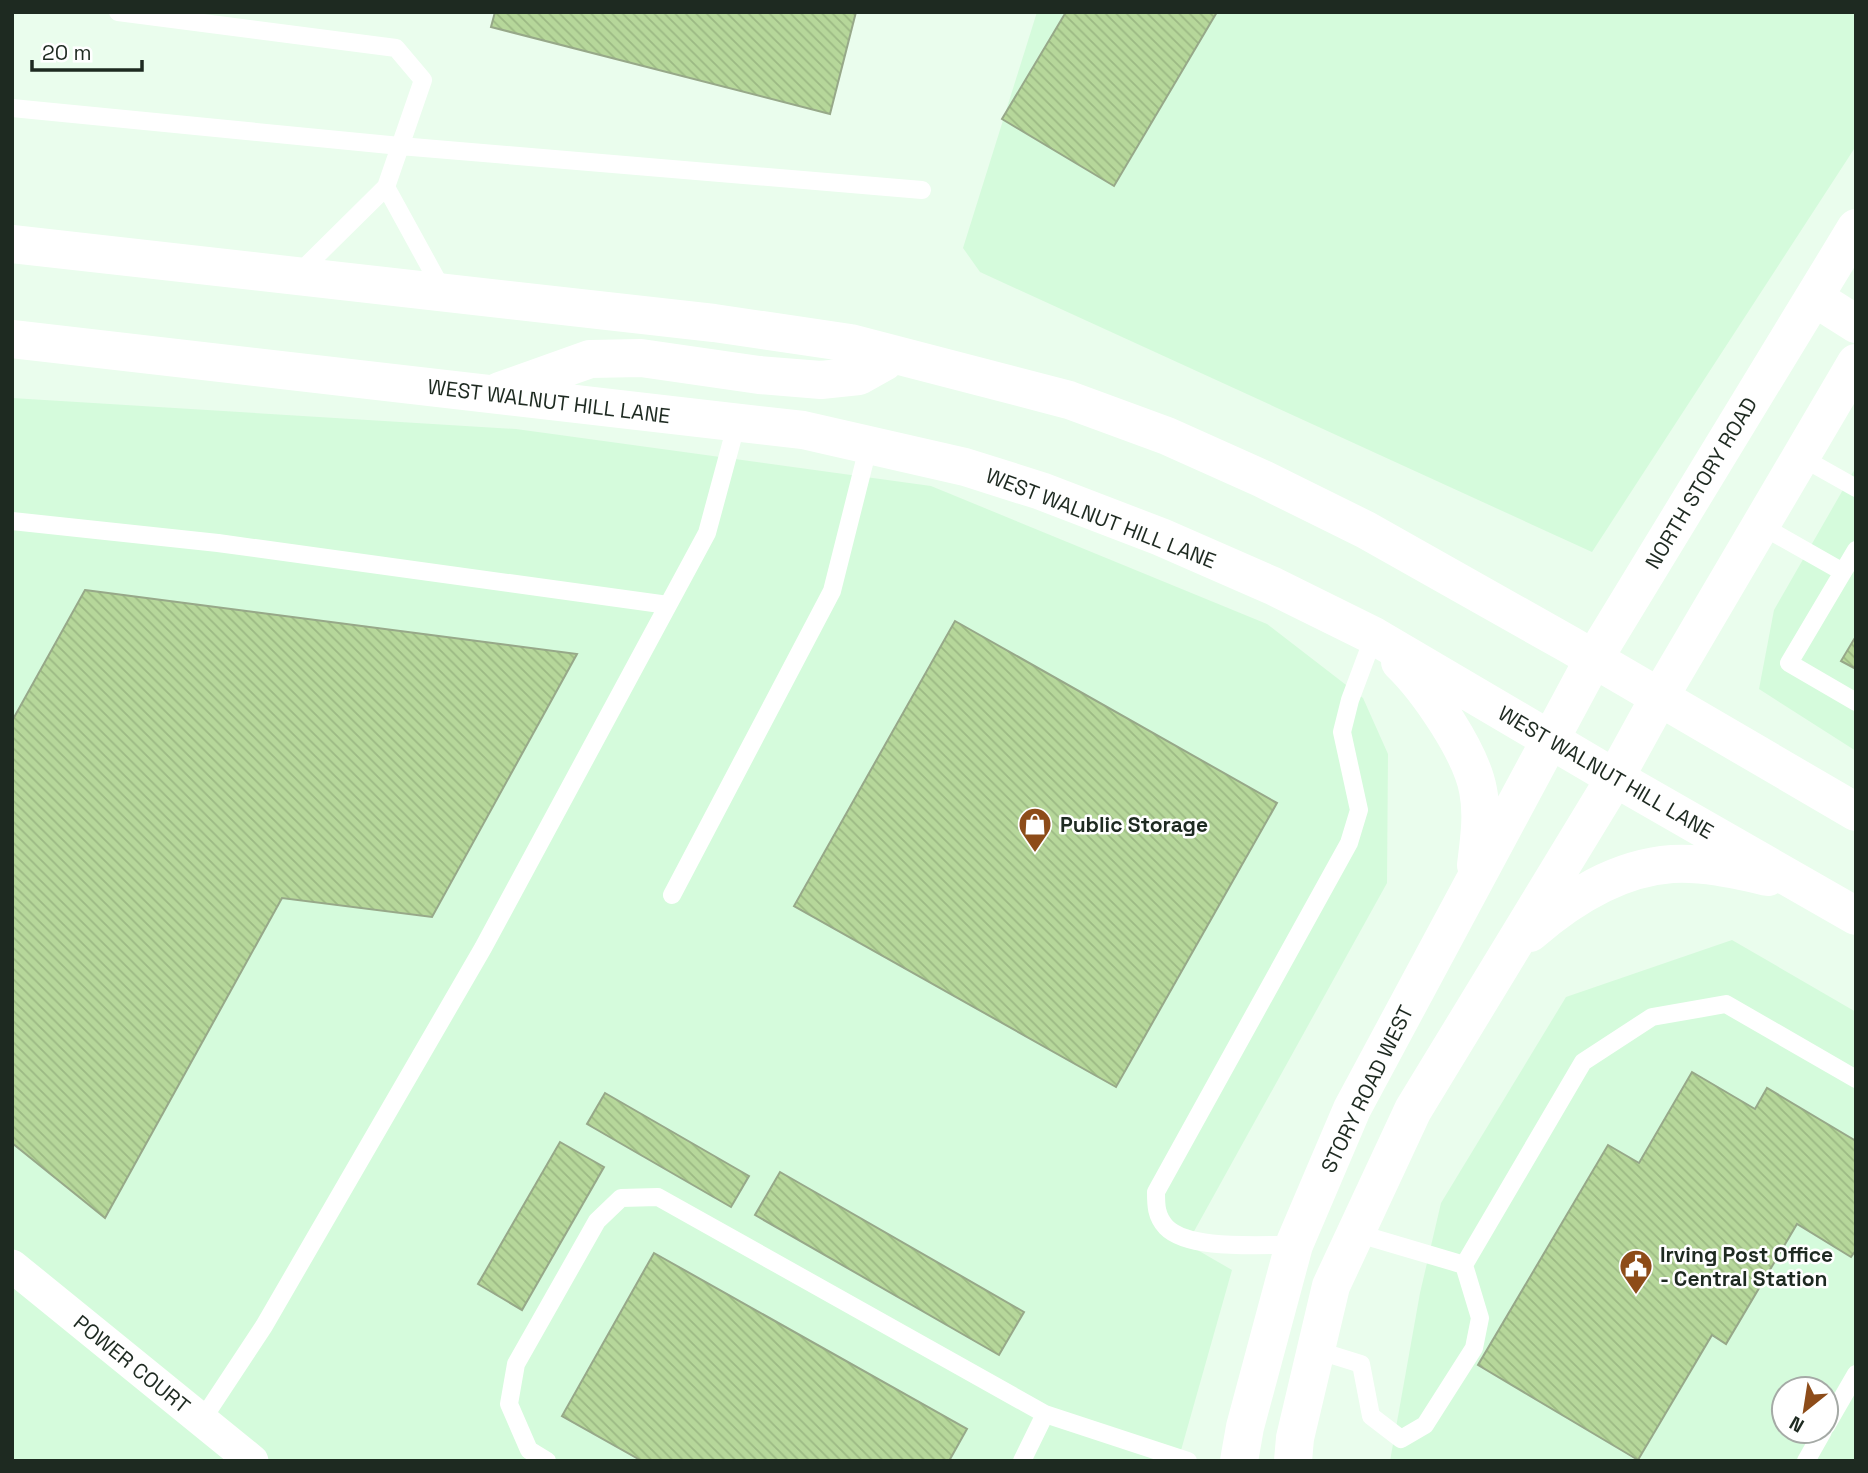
<svg xmlns="http://www.w3.org/2000/svg" width="1868" height="1473" font-family="'Space Grotesk',sans-serif">
  <style>
    .built { fill: #d5fbdc; fill-rule: evenodd }
    .building { fill: url(#building-back-hatch); stroke: #97a889; stroke-width: 2 }
    .lines { fill: none; stroke-linecap: round; stroke-linejoin: round }
    .lane { stroke: #fff; stroke-width: 18 }
    .street { stroke: #fff; stroke-width: 33 }
    .secondary { stroke: #fff; stroke-width: 38 }
    .labels { text-anchor: middle; dominant-baseline: central; stroke-width: 5; stroke-linejoin: round; paint-order: stroke }
    .street-label { font-size: 21px; fill: #1e2a21; stroke: #fff }
    .poi-label { font-size: 21px; font-weight: bold; fill: #1e2a21; stroke: #fff; text-anchor: start }
  </style>
  <defs>
    <pattern id="building-back-hatch" width="6" height="6" patternUnits="userSpaceOnUse" patternTransform="scale(1.75)"><rect width="6" height="6" fill="#b6d79a"/><path d="M-1 5l2 2M0 0l6 6M5-1l2 2" fill="none" stroke="#9cb984"/></pattern>
  </defs>
  <rect width="100%" height="100%" fill="#eafded"/>
  <path class="built" d="M1037 12H1856V146L1592 552 980 272 963 248Z
    M12 398 516 429 931 486 1267 624 1363 698 1388 754 1387 883 1187 1244 1232 1270 1178 1461H12Z
    M1856 467V751L1759 689 1774 610Z
    M1732 940 1856 1012V1461H1390L1420 1293 1441 1203 1566 997ZM1784 1389H1826V1431H1784Z"/>
  <path class="building" d="M495 12H856L830 114 491 27Z
    M1066 12H1217L1114 186 1002 119Z
    M85 590 577 654 432 917 282 898 105 1218 12 1143V721Z
    M955 621 1277 803 1116 1087 794 906Z
    M1856 636V669L1841 661Z
    M1692 1072 1755 1109 1767 1088 1856 1141V1250L1851 1257 1797 1224 1726 1344 1712 1335 1638 1460 1478 1365 1608 1145 1639 1163Z
    M605 1093 749 1176 731 1207 587 1124Z
    M560 1142 604 1167 522 1310 478 1284Z
    M780 1172 1024 1312 999 1355 755 1215Z
    M654 1253 967 1429 949 1461H642L562 1416Z"/>
  <g class="lines">
    <path class="lane" d="M118 12 396 48 423 80 386 187 297 275
      M12 108 400 146 922 190
      M386 187 443 291
      M1801 457 1856 488
      M12 521 218 543 668 605
      M1760 525 1843 572
      M1856 550 1789 663 1856 702
      M672 895 832 591 869 444
      M1356 1233 1464 1265 1583 1062 1652 1017 1726 1004 1856 1079
      M1294 1245C1262 1244 1189 1251 1166 1227 1156 1216 1156 1205 1156 1192L1349 843 1359 810 1342 732 1350 700 1374 636
      M1316 1350 1361 1364 1371 1416 1401 1439 1425 1425 1474 1348 1480 1318 1464 1265
      M202 1420 264 1326 483 948 707 533 737 422
      M1826 1426 1856 1374
      M547 1461 529 1450 509 1404 516 1364 597 1221 621 1198 658 1197 1045 1414 1188 1461
      M1022 1461 1045 1414
      M1806 1461 1823 1431"/>
    <path class="street" d="M12 1266 252 1461"/>
    <path class="secondary" d="M12 244 714 323 850 343 1069 400 1167 436 1263 479 1366 530 1570 645 1856 812
      M1815 298 1856 324
      M12 339 803 430 965 467 1041 491 1161 537 1273 586 1374 636 1615 778 1856 916
      M500 391 590 359 641 358 759 375 821 380 859 376 884 362 887 353
      M1400 662C1428 689 1471 752 1478 790 1483 815 1479 840 1476 865
      M1530 933C1570 898 1617 868 1672 864 1704 862 1737 870 1768 877
      M1239 1461 1245 1427 1294 1245 1352 1109 1593 660 1856 228
      M1293 1461 1295 1438 1331 1286 1413 1110 1615 778 1659 698 1856 363"/>
  </g>
  <defs>
    <symbol id="shop-pin" viewBox="-11 -11 22 30"><path d="M0 17L-7.5 6A9.5 9.5 0 1 1 7.5 6Z" fill="#8d4c19" stroke="#fff"/><path d="M-5-2.5h2.3a2.7 3.5 0 0 1 5.4 0H5L5.5 6h-11ZM-1.5-2.5h3a1.5 2.3 0 0 0-3 0Z" fill="#fff"/></symbol>
    <symbol id="civic-pin" viewBox="-11 -11 22 30"><path d="M0 17L-7.5 6A9.5 9.5 0 1 1 7.5 6Z" fill="#8d4c19" stroke="#fff"/><path d="M-.6-6.5H3V-4.5H.6V-3L4-1V1h2V6H-6V1h2V-1L-.6-3ZM-1.2 2.5V6h2.4V2.5Z" fill="#fff"/></symbol>
  </defs>
  <g fill-rule="evenodd">
    <use href="#shop-pin" x="1016" y="805" width="38" height="52"/>
    <use href="#civic-pin" x="1617" y="1247" width="38" height="52"/>
  </g>
  <g class="labels">
    <g class="street-label">
      <text transform="translate(549 401) rotate(7)">WEST WALNUT HILL LANE</text>
      <text transform="translate(1701 483) rotate(-59)">NORTH STORY ROAD</text>
      <text transform="translate(1101 518) rotate(21)">WEST WALNUT HILL LANE</text>
      <text transform="translate(1606 772) rotate(30)">WEST WALNUT HILL LANE</text>
      <text transform="translate(1367 1089) rotate(-64)">STORY ROAD WEST</text>
      <text transform="translate(132 1364) rotate(39)">POWER COURT</text>
    </g>
    <g class="poi-label">
      <text x="1060" y="824">Public Storage</text>
      <text x="1660" y="1254">Irving Post Office<tspan x="1660" dy="24">- Central Station</tspan></text>
    </g>
  </g>
  <rect width="1868" height="1473" fill="none" stroke="#1e2a21" stroke-width="28"/>
  <g transform="translate(1805 1410) rotate(210)"><circle r="33" fill="#ffffff" stroke="#a5aaa6" stroke-width="2"/>
  <path d="M0-5L12 26L0 18L-12 26Z" fill="#8d4c19"/>
  <text y="-10" font-size="19" font-weight="bold" text-anchor="middle" fill="#1e2a21">N</text>
  </g>
  <path d="M32 60v10h110v-10" fill="none" stroke="#1e2a21" stroke-width="3.5"/>
  <text x="42" y="60" font-size="21" fill="#1e2a21" stroke="#ffffff" stroke-width="5" paint-order="stroke">20 m</text>
</svg>
